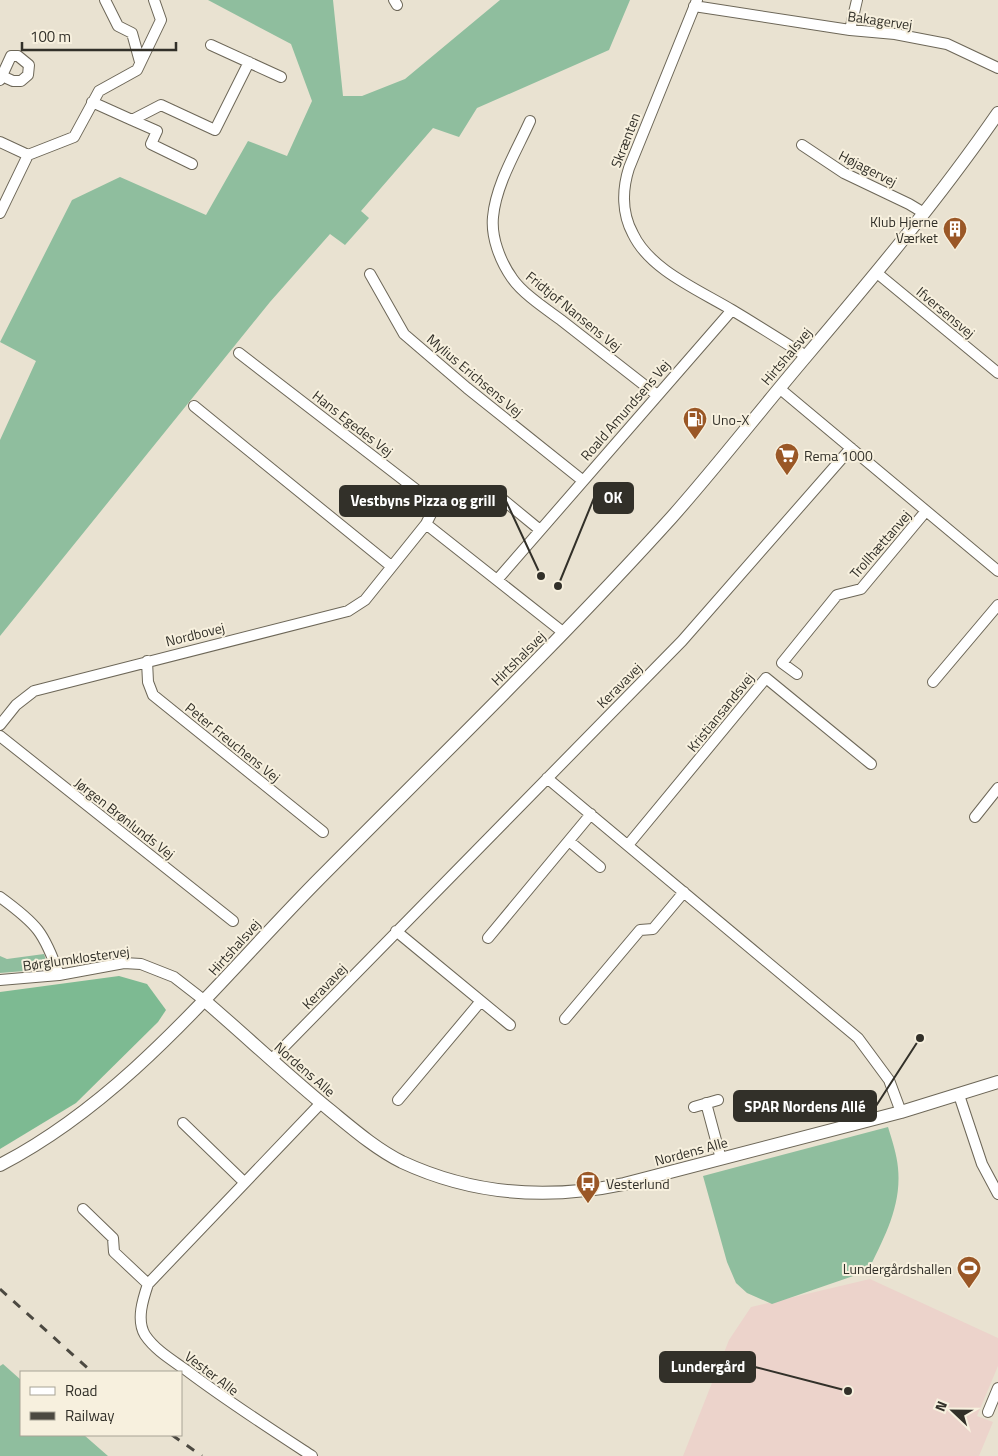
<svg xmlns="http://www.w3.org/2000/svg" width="998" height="1456" font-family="'Titillium Web',sans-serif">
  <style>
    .education { fill: #ecd3cb }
    .green { fill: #8fbe9e }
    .forest { fill: #7dba92 }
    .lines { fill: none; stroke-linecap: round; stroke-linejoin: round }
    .minor-casing { stroke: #6d6758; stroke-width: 12 }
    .tertiary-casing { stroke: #6d6758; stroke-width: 14 }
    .minor { stroke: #fff; stroke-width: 10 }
    .tertiary { stroke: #fff; stroke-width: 12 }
    .rail { stroke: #4c4941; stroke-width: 3; stroke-dasharray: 9 9; stroke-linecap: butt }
    .labels { text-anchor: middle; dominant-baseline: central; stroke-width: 4; stroke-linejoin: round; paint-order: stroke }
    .street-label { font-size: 14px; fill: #323029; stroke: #f7f0de }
    .poi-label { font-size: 14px; fill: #323029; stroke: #f7f0de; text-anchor: start }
    .leader { fill: none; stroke: #323029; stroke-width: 2 }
    .callout-dot { fill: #323029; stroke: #f7f0de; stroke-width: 2 }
    .callout { fill: #323029; stroke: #323029; stroke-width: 2 }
    .callout-label { font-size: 15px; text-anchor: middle; font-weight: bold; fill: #fff }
  </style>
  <rect width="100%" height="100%" fill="#e9e2d1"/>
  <path class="education" d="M870 1279 998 1338V1366L977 1416 993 1422 979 1456H683L729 1340 751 1307Z"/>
  <path class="green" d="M208 0H333L343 96H362L405 79 500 0H630L609 50 477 108 459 137 433 128 361 211 369 218 345 245 330 234 270 302 0 636V440L36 361 0 342 72 200 120 177 206 215 248 141 287 156 312 101 291 44Z
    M44 954 49 969 0 973V956L7 959Z
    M888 1127C892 1140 897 1155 898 1168 902 1208 882 1241 866 1275L862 1273 772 1304 747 1293 736 1283 727 1262 703 1176Z
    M3 1364 21 1380V1435H84L108 1456H0V1366Z"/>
  <path class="forest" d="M119 976 147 984 166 1010 158 1022 76 1103 0 1149V992Z"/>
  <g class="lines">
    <defs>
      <path id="minor" d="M105 0 118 26 132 33 140 62
        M394 0 397 5
        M697 0 629 168C622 190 622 214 633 234 650 270 699 290 732 310 757 325 781 340 806 356
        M694 6 850 30 895 34 947 44 998 68
        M850 30 857 0
        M211 45 281 77
        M0 80 11 56H18L29 65 28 75 21 81H13L2 76
        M92 102 132 120 161 105 215 130 249 62
        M132 120 157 131 151 144 192 164
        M530 121C517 150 496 184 493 217 491 237 500 261 512 278 522 293 546 309 561 320 593 345 625 370 657 395
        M0 142 28 155 74 137 99 91 137 70 161 20 154 0
        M802 145 844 173 909 204 924 213
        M0 213 28 155
        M877 273 998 373
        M370 274 404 334 467 388 582 480
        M239 353 427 498 432 512 426 524
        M779 388 998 571
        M194 406 391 566
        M501 498 540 530
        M497 580 732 310
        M147 661 148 682 153 695 323 832
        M797 674 782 663 837 595 861 589 926 511
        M933 682 998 605
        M0 725 16 705 34 691 348 611 365 600 426 524 564 633
        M0 736 233 921
        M547 778 858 1038 889 1080 901 1112
        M975 817 998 788
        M569 841 600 867
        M628 845 766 678 871 764
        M0 897C37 924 44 932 59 975
        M396 931 510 1025
        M488 938 591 814
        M0 980 59 975 124 963 141 964 174 977 205 1001
        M565 1019 640 930 653 929 684 892
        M271 1060 682 641 851 448
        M959 1095 982 1164 998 1194
        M398 1100 481 1001
        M706 1103 721 1159
        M694 1107 718 1100
        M183 1123 244 1182
        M83 1209 113 1238 114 1252 148 1284
        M988 1412 998 1388
        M312 1456C269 1428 227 1401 186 1370 172 1360 155 1350 145 1335 136 1320 143 1299 148 1284L321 1103"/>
      <path id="tertiary" d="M205 1001C247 1037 288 1076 331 1111 353 1129 376 1149 402 1162 473 1195 548 1200 624 1184L901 1112 998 1082
        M0 1165C129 1098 219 980 320 878 438 759 559 642 672 517 719 464 762 408 808 354 874 276 940 197 998 113"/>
    </defs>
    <use href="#minor" class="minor-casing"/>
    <use href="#tertiary" class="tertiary-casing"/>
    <use href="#minor" class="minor"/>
    <use href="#tertiary" class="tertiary"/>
    <path class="rail" d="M0 1289 92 1372
      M172 1435 202 1456"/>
  </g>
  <defs>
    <symbol id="building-pin" viewBox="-11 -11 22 30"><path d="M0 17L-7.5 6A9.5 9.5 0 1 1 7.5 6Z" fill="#9a5726" stroke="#f7f0de"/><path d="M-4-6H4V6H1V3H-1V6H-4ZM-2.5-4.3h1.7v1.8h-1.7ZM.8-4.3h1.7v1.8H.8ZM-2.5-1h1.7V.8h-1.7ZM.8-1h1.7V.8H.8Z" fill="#fff"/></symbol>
    <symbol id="fuel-pin" viewBox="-11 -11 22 30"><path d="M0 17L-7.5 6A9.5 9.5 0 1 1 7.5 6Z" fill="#9a5726" stroke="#f7f0de"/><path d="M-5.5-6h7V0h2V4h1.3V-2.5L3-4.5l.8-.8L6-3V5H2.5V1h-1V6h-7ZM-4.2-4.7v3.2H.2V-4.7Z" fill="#fff"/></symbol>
    <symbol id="supermarket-pin" viewBox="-11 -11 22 30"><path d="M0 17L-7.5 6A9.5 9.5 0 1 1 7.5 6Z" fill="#9a5726" stroke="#f7f0de"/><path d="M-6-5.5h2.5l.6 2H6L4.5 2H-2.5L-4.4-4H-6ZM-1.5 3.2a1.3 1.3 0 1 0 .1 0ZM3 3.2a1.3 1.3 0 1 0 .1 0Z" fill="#fff"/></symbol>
    <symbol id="bus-pin" viewBox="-11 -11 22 30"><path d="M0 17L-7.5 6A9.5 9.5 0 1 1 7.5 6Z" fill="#9a5726" stroke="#f7f0de"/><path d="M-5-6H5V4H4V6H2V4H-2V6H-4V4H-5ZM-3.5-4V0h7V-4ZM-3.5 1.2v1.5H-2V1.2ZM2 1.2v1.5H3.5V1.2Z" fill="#fff"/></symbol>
    <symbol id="stadium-pin" viewBox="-11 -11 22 30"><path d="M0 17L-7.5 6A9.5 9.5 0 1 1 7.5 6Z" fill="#9a5726" stroke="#f7f0de"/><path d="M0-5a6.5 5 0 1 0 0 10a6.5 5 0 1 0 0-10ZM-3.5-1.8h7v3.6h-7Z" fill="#fff"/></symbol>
  </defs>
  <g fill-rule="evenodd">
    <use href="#building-pin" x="941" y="215" width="28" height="38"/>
    <use href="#fuel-pin" x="681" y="405" width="28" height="38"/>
    <use href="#supermarket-pin" x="773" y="441" width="28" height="38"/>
    <use href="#bus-pin" x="574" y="1169" width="28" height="38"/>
    <use href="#stadium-pin" x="955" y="1254" width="28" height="38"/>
  </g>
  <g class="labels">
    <g class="street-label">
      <text transform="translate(880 20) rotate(8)">Bakagervej</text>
      <text transform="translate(625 140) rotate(-69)">Skrænten</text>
      <text transform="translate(868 168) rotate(27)">Højagervej</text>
      <text transform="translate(574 311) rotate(39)">Fridtjof Nansens Vej</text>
      <text transform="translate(946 312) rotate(40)">Ifversensvej</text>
      <text transform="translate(786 356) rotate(-50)">Hirtshalsvej</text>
      <text transform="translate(475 375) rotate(40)">Mylius Erichsens Vej</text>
      <text transform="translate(625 410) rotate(-49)">Roald Amundsens Vej</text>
      <text transform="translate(353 423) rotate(38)">Hans Egedes Vej</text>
      <text transform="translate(880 544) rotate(-49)">Trollhættanvej</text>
      <text transform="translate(195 634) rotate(-14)">Nordbovej</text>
      <text transform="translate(518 658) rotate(-45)">Hirtshalsvej</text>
      <text transform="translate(619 685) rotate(-45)">Keravavej</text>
      <text transform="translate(720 712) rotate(-51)">Kristiansandsvej</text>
      <text transform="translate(233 742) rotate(39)">Peter Freuchens Vej</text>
      <text transform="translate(125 818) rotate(38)">Jørgen Brønlunds Vej</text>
      <text transform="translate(234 947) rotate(-48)">Hirtshalsvej</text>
      <text transform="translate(76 958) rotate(-8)">Børglumklostervej</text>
      <text transform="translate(324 986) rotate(-46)">Keravavej</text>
      <text transform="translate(305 1069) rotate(41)">Nordens Alle</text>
      <text transform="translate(691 1151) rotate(-15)">Nordens Alle</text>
      <text transform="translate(212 1373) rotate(37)">Vester Alle</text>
    </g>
    <g class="poi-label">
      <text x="938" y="221" text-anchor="end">Klub Hjerne<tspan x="938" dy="16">Værket</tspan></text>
      <text x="712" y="419">Uno-X</text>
      <text x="804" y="455">Rema 1000</text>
      <text x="606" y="1183">Vesterlund</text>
      <text x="952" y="1268" text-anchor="end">Lundergårdshallen</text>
    </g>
  </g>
  <path class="leader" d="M558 586L594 498M541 576L506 501M920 1038L876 1106M848 1391L755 1367"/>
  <g class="callout-dot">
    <circle cx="558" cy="586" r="5"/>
    <circle cx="541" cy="576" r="5"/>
    <circle cx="920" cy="1038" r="5"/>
    <circle cx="848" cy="1391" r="5"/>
  </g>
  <g class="callout">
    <rect x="594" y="483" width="39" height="30" rx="5"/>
    <rect x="340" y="486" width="166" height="30" rx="5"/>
    <rect x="734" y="1091" width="142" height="30" rx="5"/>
    <rect x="660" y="1352" width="95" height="30" rx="5"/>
  </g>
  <g class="callout-label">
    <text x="613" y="503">OK</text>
    <text x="423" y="506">Vestbyns Pizza og grill</text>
    <text x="805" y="1112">SPAR Nordens Allé</text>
    <text x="708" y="1372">Lundergård</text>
  </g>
  <rect x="20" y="1371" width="162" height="65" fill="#f7f0de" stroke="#a8a396"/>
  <rect x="30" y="1387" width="25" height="8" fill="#ffffff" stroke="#a8a396"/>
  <text x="65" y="1396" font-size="15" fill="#323029">Road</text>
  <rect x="30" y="1412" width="25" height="8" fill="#4c4941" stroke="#a8a396"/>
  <text x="65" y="1421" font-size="15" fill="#323029">Railway</text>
  <g transform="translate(953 1411) rotate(292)" stroke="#f7f0de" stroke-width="4" paint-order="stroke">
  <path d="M0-4L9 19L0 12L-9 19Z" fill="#323029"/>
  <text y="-8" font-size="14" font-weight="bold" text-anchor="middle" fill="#323029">N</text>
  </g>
  <path d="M22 42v8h154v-8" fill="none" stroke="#323029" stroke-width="2.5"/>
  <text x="30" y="42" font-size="15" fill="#323029" stroke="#f7f0de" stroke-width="4" paint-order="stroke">100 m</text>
</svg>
